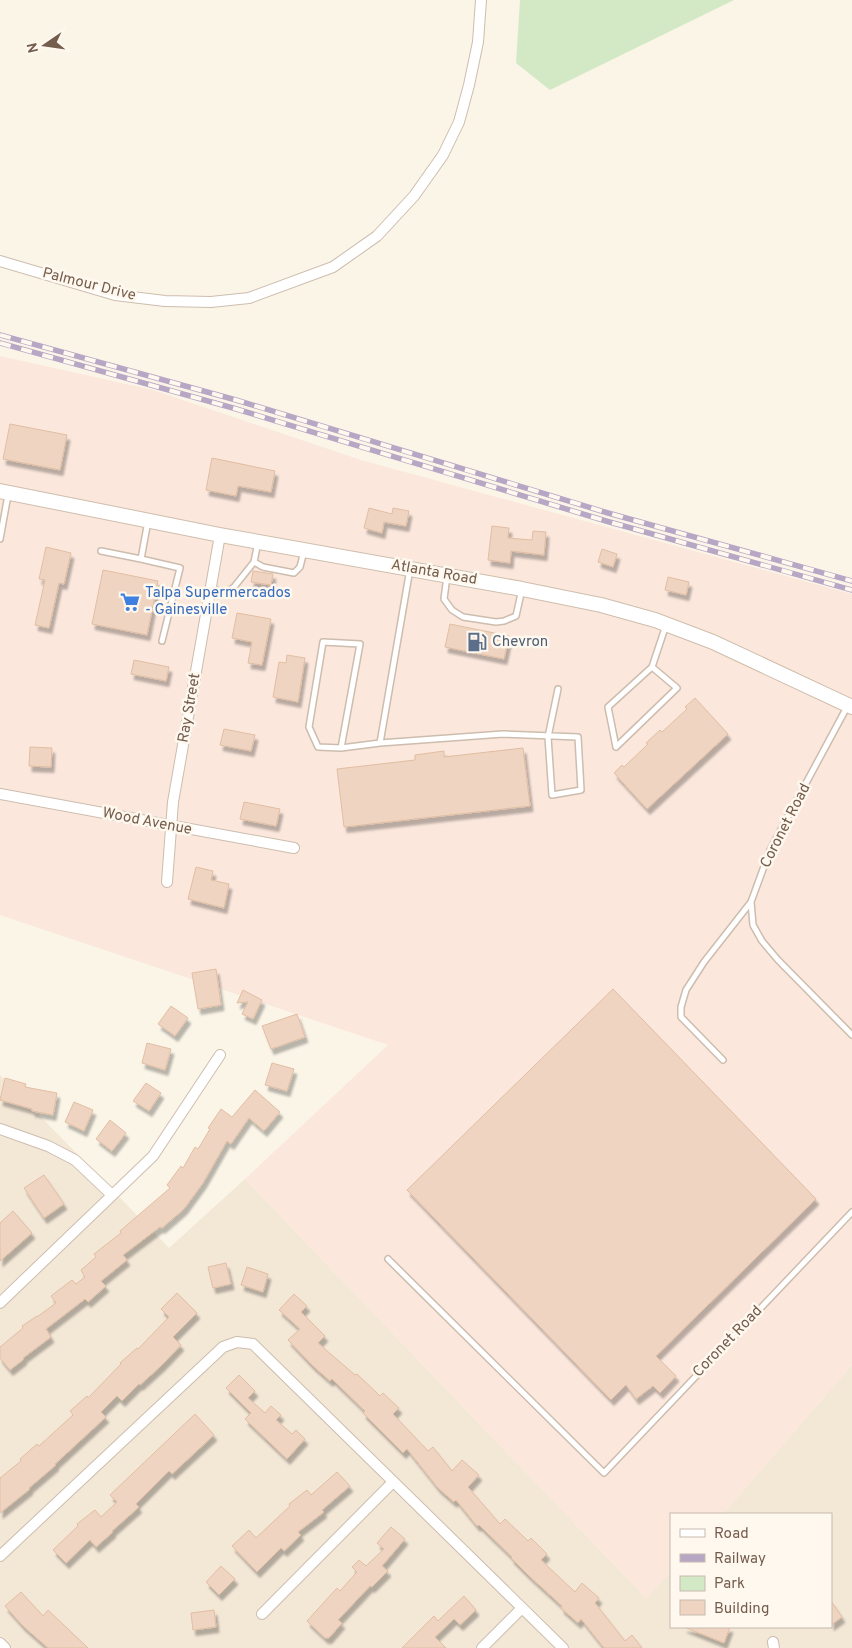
<svg xmlns="http://www.w3.org/2000/svg" width="852" height="1648" font-family="Overpass,sans-serif">
  <style>
    .residential { fill: #f3e7d6 }
    .commercial { fill: #fbe7dc }
    .green { fill: #d3e9c6 }
    .building { fill: #efd5c1; stroke: #e1bda2; filter: url(#shadow) }
    .lines { fill: none; stroke-linecap: round; stroke-linejoin: round }
    .lane-casing { stroke: #cdbdae; stroke-width: 8 }
    .street-casing { stroke: #cdbdae; stroke-width: 12 }
    .secondary-casing { stroke: #cfbeac; stroke-width: 16 }
    .lane { stroke: #fff; stroke-width: 5 }
    .street { stroke: #fff; stroke-width: 10 }
    .secondary { stroke: #fff; stroke-width: 14 }
    .rail-casing { stroke: #b8a6c5; stroke-width: 5.5 }
    .rail { stroke: #fef8ee; stroke-width: 4; stroke-dasharray: 11; stroke-linecap: butt }
    .labels { text-anchor: middle; dominant-baseline: central; stroke-width: 5; stroke-linejoin: round; paint-order: stroke }
    .street-label { font-size: 15px; fill: #745d4d; stroke: #fef8ee }
    .shop-label { font-size: 15px; fill: #366cbe; stroke: #fef8ee; text-anchor: start }
    .service-label { font-size: 15px; fill: #4e5e75; stroke: #fef8ee; text-anchor: start }
  </style>
  <defs>
    <filter id="shadow"><feDropShadow dx="3" dy="5.5" stdDeviation="1" flood-color="#0004"/></filter>
  </defs>
  <rect width="100%" height="100%" fill="#fbf5e8"/>
  <path class="residential" d="M0 1075 169 1248 245 1179 646 1598 671 1572V1627H831V1514H723L852 1365V1648H0Z"/>
  <path class="commercial" d="M0 356 153 390 361 460 852 594V1365L723 1514H671V1572L646 1598 245 1179 388 1045 0 915Z"/>
  <path class="green" d="M520 0H734L550 90 516 63Z"/>
  <path class="building" d="M10 424 67 435 60 470 3 459Z
    M212 458 275 471 271 492 238 486 236 496 206 490Z
    M369 508 392 514 393 508 409 511 406 526 384 522 382 533 364 528Z
    M492 526 509 528 508 538 532 540 533 531 546 532 544 555 511 551 510 563 488 560Z
    M46 547 71 553 64 584 59 583 49 628 35 625 45 580 39 579Z
    M602 549 617 554 613 567 598 562Z
    M103 570 158 581 147 635 92 624Z
    M253 571 273 574 271 585 251 582Z
    M668 577 689 582 686 595 665 590Z
    M237 613 271 619 262 665 248 663 252 642 232 638Z
    M450 624 509 636 504 659 445 647Z
    M287 655 305 658 298 702 273 697 279 662 286 663Z
    M134 660 169 667 166 681 131 674Z
    M695 698 728 734 647 809 614 773 622 765 624 767 648 744 646 743 660 730 662 732 687 709 685 707Z
    M224 729 255 735 251 751 220 745Z
    M30 747 52 748 51 767 29 766Z
    M523 748 530 806 344 827 337 769 415 760V755L444 751V757Z
    M244 802 280 809 276 826 240 819Z
    M196 867 213 871 211 880 229 884 224 908 188 899Z
    M216 969 221 1005 198 1009 192 973Z
    M613 989 816 1199 656 1356 676 1376 660 1393 653 1386 636 1399 626 1385 611 1400 407 1190Z
    M243 990 262 1000 253 1019 242 1014 248 1002 237 1003Z
    M171 1006 188 1018 175 1036 158 1024Z
    M297 1014 305 1037 271 1049 262 1026Z
    M147 1043 171 1049 165 1070 142 1063Z
    M272 1063 294 1069 287 1091 265 1085Z
    M5 1078 26 1084 25 1087 57 1093 53 1115 32 1111V1109L0 1100Z
    M146 1083 161 1093 149 1111 133 1101Z
    M255 1090 280 1112 264 1131 249 1118 231 1144 227 1141 203 1183 184 1209 162 1228 160 1227 123 1255 127 1260 101 1281 106 1286 88 1302 85 1299 46 1329 51 1337 23 1358 24 1359 10 1370 0 1358V1347L23 1328 22 1326 37 1316V1317L56 1303 51 1296 72 1280 76 1284 85 1277 81 1270 96 1257 94 1254 121 1233 120 1231 170 1188 167 1185 181 1166 183 1168 195 1147 198 1149 210 1129 208 1128 221 1109 232 1117Z
    M74 1102 93 1110 84 1131 65 1122Z
    M110 1120 126 1133 112 1151 96 1139Z
    M44 1175 64 1204 44 1218 24 1188Z
    M13 1211 32 1233 0 1261V1223Z
    M226 1263 231 1284 213 1288 208 1267Z
    M247 1267 268 1274 263 1292 241 1285Z
    M177 1293 197 1313 173 1337 181 1345 162 1365 140 1385 139 1384 122 1401 117 1396 101 1412 106 1417 55 1464 56 1465 29 1488 30 1489 0 1513V1478L21 1461 20 1459 37 1444 39 1446 73 1415 70 1411 87 1396 88 1398 121 1364 120 1363 137 1348 138 1349 169 1317 161 1309Z
    M294 1294 307 1306 301 1312 325 1336 318 1343 355 1375 357 1374 380 1396 383 1393 399 1408 393 1414 428 1451 433 1447 452 1471 462 1460 479 1475 468 1487 500 1524 505 1519 528 1541 531 1538 547 1554 541 1560 575 1592 582 1583 599 1598 595 1603 625 1641 632 1635 642 1648H604L581 1619 578 1623 561 1608 562 1606 527 1574 511 1558 512 1557 479 1525 477 1526 456 1500 454 1502 438 1488 407 1449 403 1453 363 1413 365 1411 332 1379 330 1381 313 1366 288 1340 300 1329 279 1310Z
    M239 1375 255 1391 248 1398 265 1413 271 1406 281 1415 276 1420 292 1434 296 1430 305 1439 287 1459 245 1419 251 1413 226 1388Z
    M195 1414 214 1435 172 1474 169 1471 136 1504 139 1507 112 1531 113 1532 96 1547 90 1540 66 1563 53 1550 78 1526 77 1524 95 1510 101 1517 117 1502 110 1495Z
    M337 1472 350 1486 322 1510 324 1512 298 1532 301 1535 284 1551 281 1548 257 1572 232 1546 249 1530 256 1538 290 1506 289 1504 307 1490 311 1495Z
    M391 1527 405 1539 382 1566 388 1571 372 1587 370 1586 338 1620 342 1623 329 1638H325L307 1621 337 1588 340 1591 357 1572 352 1567 359 1560 366 1566 384 1549 377 1543Z
    M221 1566 235 1579 219 1595 206 1582Z
    M21 1592 43 1616 48 1610 88 1648H48L23 1626 5 1606Z
    M464 1596 476 1610 460 1625 454 1619 435 1637 446 1648H402L434 1616 438 1621Z
    M831 1601 842 1617 831 1625Z
    M214 1610 216 1627 193 1630 191 1613Z
    M684 1627H730L724 1643Z"/>
  <g class="lines">
    <defs>
      <path id="lane" d="M148 521 141 559 180 568 162 641
        M0 539 8 495
        M101 551 141 559
        M254 562 263 567 294 573 300 567 304 551
        M410 569 380 743 503 734 578 737 581 790 552 795 548 737 558 689
        M447 576 444 599 452 610 463 617 496 622 504 621 516 616 522 589
        M211 588 222 592 228 591 234 587 254 562 258 542
        M847 707 770 850 751 902 753 925 762 941 778 960 852 1035
        M616 747 608 707 652 667 666 625
        M616 747 677 688 652 667
        M341 748 360 644 323 642 309 727 318 747 341 748 380 743
        M723 1060 681 1017V1007L686 990 704 962 751 902
        M388 1259 604 1473 852 1212"/>
      <path id="street" d="M0 261 115 295 165 301 211 302 249 298 333 267 377 236 414 196 443 155 459 122 469 85 478 42 481 0
        M0 794 294 848
        M167 882 173 802 220 535
        M0 1129 48 1146 75 1160 112 1195
        M0 1303 153 1156 220 1055
        M0 1556 223 1347 237 1342 253 1344 563 1648
        M262 1614 393 1482
        M773 1642 774 1648
        M0 1643 5 1648
        M482 1648 522 1608"/>
      <path id="secondary" d="M0 491 220 535 522 589 601 605 655 620 713 642 852 707"/>
    </defs>
    <use href="#lane" class="lane-casing"/>
    <use href="#street" class="street-casing"/>
    <use href="#secondary" class="secondary-casing"/>
    <use href="#lane" class="lane"/>
    <use href="#street" class="street"/>
    <use href="#secondary" class="secondary"/>
    <defs>
      <path id="rail" d="M0 335 236 400 608 513 852 581
        M0 343 233 408 606 521 852 590"/>
    </defs>
    <use href="#rail" class="rail-casing"/>
    <use href="#rail" class="rail"/>
  </g>
  <defs>
    <symbol id="supermarket-bare" viewBox="-9 -9 18 18"><path d="M-6-5.5h2.5l.6 2H6L4.5 2H-2.5L-4.4-4H-6ZM-1.5 3.2a1.3 1.3 0 1 0 .1 0ZM3 3.2a1.3 1.3 0 1 0 .1 0Z" fill="#3f7fe0" stroke="#fef8ee" stroke-width="2.5" paint-order="stroke"/></symbol>
    <symbol id="fuel-bare" viewBox="-9 -9 18 18"><path d="M-5.5-6h7V0h2V4h1.3V-2.5L3-4.5l.8-.8L6-3V5H2.5V1h-1V6h-7ZM-4.2-4.7v3.2H.2V-4.7Z" fill="#5c6f8a" stroke="#fef8ee" stroke-width="2.5" paint-order="stroke"/></symbol>
  </defs>
  <g fill-rule="evenodd">
    <use href="#supermarket-bare" x="116" y="588" width="28" height="28"/>
    <use href="#fuel-bare" x="463" y="628" width="28" height="28"/>
  </g>
  <g class="labels">
    <g class="street-label">
      <text transform="translate(89 285) rotate(14)">Palmour Drive</text>
      <text transform="translate(434 573) rotate(10)">Atlanta Road</text>
      <text transform="translate(190 708) rotate(-80)">Ray Street</text>
      <text transform="translate(147 822) rotate(11)">Wood Avenue</text>
      <text transform="translate(786 826) rotate(-63)">Coronet Road</text>
      <text transform="translate(728 1342) rotate(-46)">Coronet Road</text>
    </g>
    <g class="shop-label">
      <text x="145" y="593">Talpa Supermercados<tspan x="145" dy="17">- Gainesville</tspan></text>
    </g>
    <g class="service-label">
      <text x="492" y="642">Chevron</text>
    </g>
  </g>
  <rect x="670" y="1513" width="162" height="115" fill="#fef8ee" stroke="#c7baae"/>
  <rect x="680" y="1529" width="25" height="8" fill="#ffffff" stroke="#c7baae"/>
  <text x="714" y="1538" font-size="15" fill="#745d4d">Road</text>
  <rect x="680" y="1554" width="25" height="8" fill="#b8a6c5" stroke="#c7baae"/>
  <text x="714" y="1563" font-size="15" fill="#745d4d">Railway</text>
  <rect x="680" y="1576" width="25" height="15" fill="#d3e9c6" stroke="#c7baae"/>
  <text x="714" y="1588" font-size="15" fill="#745d4d">Park</text>
  <rect x="680" y="1600" width="25" height="15" fill="#efd5c1" stroke="#c7baae"/>
  <text x="714" y="1613" font-size="15" fill="#745d4d">Building</text>
  <g transform="translate(45 45) rotate(257)" stroke="#fef8ee" stroke-width="4" paint-order="stroke">
  <path d="M0-4L9 19L0 12L-9 19Z" fill="#745d4d"/>
  <text y="-8" font-size="14" font-weight="bold" text-anchor="middle" fill="#745d4d">N</text>
  </g>
</svg>
